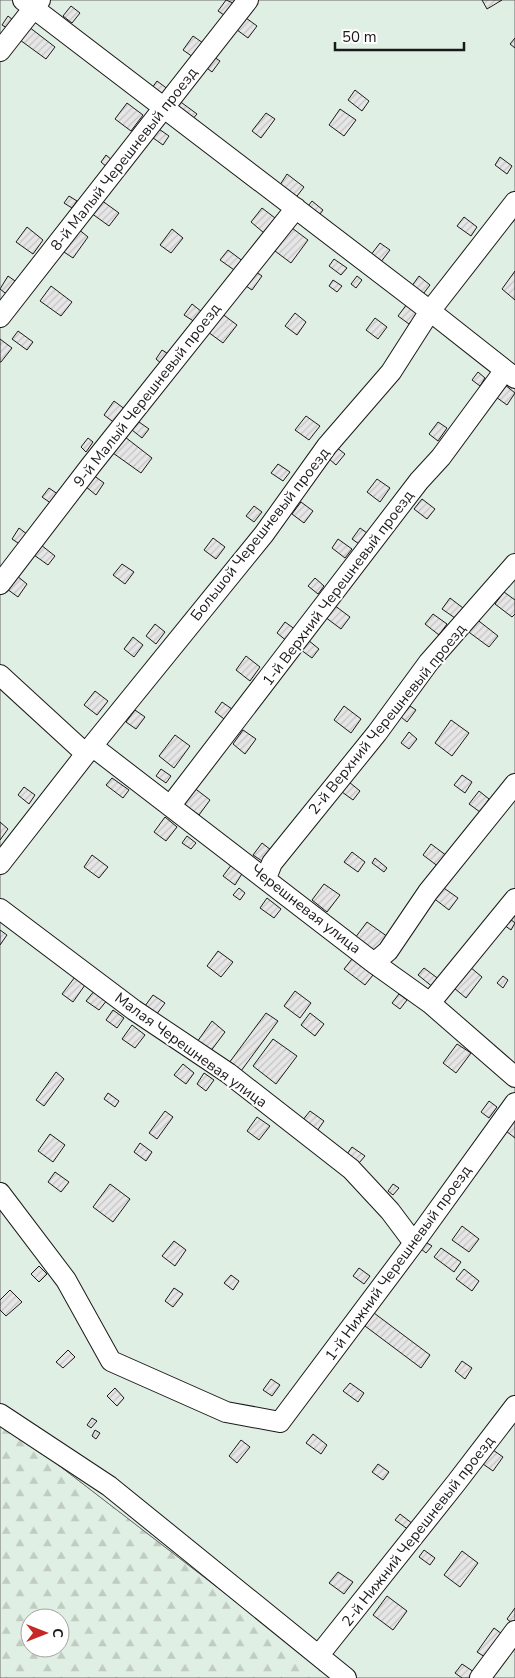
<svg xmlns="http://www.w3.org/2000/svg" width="515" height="1678" font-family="'Nunito Sans',sans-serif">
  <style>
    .forest { fill: url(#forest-firs); stroke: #6a6a6a; fill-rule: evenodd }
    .garden { fill: #e0efe3; stroke: #6a6a6a }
    .building { fill: url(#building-hatch); stroke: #1a1a1a }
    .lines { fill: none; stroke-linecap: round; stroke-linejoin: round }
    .minor-casing { stroke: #1a1a1a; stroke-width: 22 }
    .minor { stroke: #fff; stroke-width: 20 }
    .labels { text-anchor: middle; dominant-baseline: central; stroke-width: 4; stroke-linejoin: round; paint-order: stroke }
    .street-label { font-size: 15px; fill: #1a1a1a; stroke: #fff }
  </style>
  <defs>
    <pattern id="forest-firs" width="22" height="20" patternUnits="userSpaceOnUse" patternTransform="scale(1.25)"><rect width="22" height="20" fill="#e0efe3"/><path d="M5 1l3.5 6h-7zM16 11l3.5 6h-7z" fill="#c0ccc2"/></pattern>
    <pattern id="building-hatch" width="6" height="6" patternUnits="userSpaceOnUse" patternTransform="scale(1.25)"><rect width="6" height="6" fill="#e6e6e6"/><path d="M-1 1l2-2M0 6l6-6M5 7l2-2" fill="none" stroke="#c5c5c5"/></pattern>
  </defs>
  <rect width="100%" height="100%" fill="#fff"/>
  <path class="forest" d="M0 1420 328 1672 335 1678H0ZM30 1618H60V1648H30Z"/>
  <path class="garden" d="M0 0H515V1678H335L0 1420Z"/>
  <path class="building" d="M226 0 233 3 224 15 218 11Z
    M482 0H502L487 9Z
    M71 6 80 13 72 23 63 16Z
    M242 15 257 26 248 38 233 27Z
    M8 16 13 20 7 28 2 25Z
    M29 27 55 47 46 59 20 40Z
    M193 36 203 43 193 57 183 50Z
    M515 38V48L510 44Z
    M211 55 220 61 212 72 203 65Z
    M157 81 169 90 161 101 149 92Z
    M355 90 369 101 362 111 348 100Z
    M178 100 197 114 190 122 172 108Z
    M127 103 143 115 131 131 115 119Z
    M340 109 356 120 344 136 329 125Z
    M266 113 275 119 261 138 252 131Z
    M156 127 169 136 163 145 149 135Z
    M106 155 113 161 108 168 101 162Z
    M500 157 512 166 507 174 495 165Z
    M287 174 304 187 294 200 278 188Z
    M69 196 77 201 72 208 64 203Z
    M101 200 119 213 109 226 91 213Z
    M312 201 323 210 317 218 305 210Z
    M262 208 275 218 264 233 251 222Z
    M464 217 477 227 471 236 457 226Z
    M27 227 43 240 33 254 16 242Z
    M77 228 88 237 73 258 61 250Z
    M292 228 308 240 291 263 275 251Z
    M172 229 183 238 171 253 160 245Z
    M380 243 390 250 377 267 367 260Z
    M228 250 244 262 237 272 220 260Z
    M334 259 347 268 341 275 329 266Z
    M253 270 262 276 252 290 243 284Z
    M515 271V300L502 289Z
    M8 276 18 283 9 296 0 289Z
    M357 276 362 280 356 288 351 284Z
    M419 276 430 285 420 298 409 290Z
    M333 280 342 286 337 292 329 286Z
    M51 286 72 302 61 316 40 301Z
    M192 304 202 312 195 322 184 315Z
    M407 304 418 313 409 324 398 316Z
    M221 313 237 325 223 343 208 332Z
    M295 313 306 322 297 335 285 326Z
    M375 318 387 327 378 339 366 330Z
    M18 331 33 342 27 350 12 339Z
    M0 339 12 348 1 362H0Z
    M162 350 170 355 163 365 156 359Z
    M478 372 485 378 480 386 472 380Z
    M505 385 515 393 507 405 496 397Z
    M114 401 126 410 116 424 104 415Z
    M306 416 320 426 309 440 295 430Z
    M139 422 149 429 142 438 132 430Z
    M438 422 447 428 438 441 429 434Z
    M125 437 152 458 141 473 113 453Z
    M88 438 93 442 86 452 81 447Z
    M336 447 345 454 336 465 328 458Z
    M278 464 290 472 283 481 271 473Z
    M93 475 104 483 96 495 85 486Z
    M377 479 390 488 380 502 367 492Z
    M49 488 59 495 52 504 42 497Z
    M422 499 435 509 427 519 414 509Z
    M301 502 313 511 304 523 292 514Z
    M254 506 262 512 254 522 246 516Z
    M19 528 28 535 21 545 12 539Z
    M360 528 367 533 359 544 352 539Z
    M213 538 225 547 216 559 204 550Z
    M338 539 352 549 345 558 332 548Z
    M41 545 55 556 48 565 34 555Z
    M122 564 134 572 125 584 113 575Z
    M17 576 27 584 18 597 7 589Z
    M315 578 324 586 318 594 308 586Z
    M504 592 515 600V614L512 617 495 604Z
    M450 598 463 608 455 618 442 609Z
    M334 605 350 617 341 629 325 617Z
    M433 614 447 624 439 635 425 624Z
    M475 618 498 636 489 647 466 630Z
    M285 622 296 630 288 642 277 633Z
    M155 624 165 632 156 644 146 636Z
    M133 637 143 645 134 657 124 649Z
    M308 640 319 649 312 658 301 650Z
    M246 656 260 667 250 681 236 670Z
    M95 691 108 701 97 715 84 705Z
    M222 702 236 712 228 722 215 712Z
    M344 706 361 719 351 733 334 720Z
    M410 706 416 710 407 722 401 717Z
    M135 710 145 717 136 729 126 722Z
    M451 720 469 733 452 756 435 743Z
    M243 730 256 739 245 754 233 744Z
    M409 732 417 739 409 749 401 743Z
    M175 735 190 746 174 768 159 756Z
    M161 769 171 776 166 783 156 776Z
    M462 775 472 782 465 793 454 785Z
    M112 778 129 790 123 798 106 785Z
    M349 782 360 791 353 800 342 792Z
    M24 787 35 795 29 804 18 795Z
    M193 787 210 800 199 815 182 803Z
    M479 791 489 799 480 812 469 804Z
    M165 817 177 827 166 841 154 832Z
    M0 822 8 829 0 840Z
    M187 836 196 843 191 849 182 843Z
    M262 843 271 850 262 861 253 855Z
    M431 844 447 856 439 867 423 855Z
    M352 852 365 862 358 872 344 862Z
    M92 855 108 867 99 878 84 867Z
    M375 858 387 868 384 872 372 863Z
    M232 864 243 872 235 885 223 876Z
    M324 884 340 895 327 912 312 900Z
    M441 886 458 898 449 910 432 897Z
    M239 888 245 893 240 900 233 895Z
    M267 898 281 909 274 918 260 908Z
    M509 918 515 923 511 930 504 925Z
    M367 922 388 937 376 953 355 938Z
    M0 930 7 935 0 945Z
    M218 951 233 962 221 977 207 966Z
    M352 959 373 975 365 985 344 969Z
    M470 967 482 977 466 998 454 988Z
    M424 968 440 980 434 988 418 975Z
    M503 976 508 980 503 988 497 983Z
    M75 977 85 985 73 1002 62 994Z
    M95 990 108 999 99 1010 86 1001Z
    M295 991 311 1003 300 1018 284 1006Z
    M399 994 407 1000 400 1009 392 1003Z
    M153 995 165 1003 156 1015 145 1006Z
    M113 1010 124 1018 117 1028 106 1020Z
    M266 1013 278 1021 241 1071 229 1063Z
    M310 1013 324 1024 315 1036 301 1025Z
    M212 1021 225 1032 210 1052 197 1042Z
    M132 1025 145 1035 135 1048 122 1039Z
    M273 1039 297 1056 276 1084 253 1066Z
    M457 1044 471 1053 456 1073 443 1063Z
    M183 1064 194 1073 186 1084 174 1075Z
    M56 1072 64 1079 44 1106 36 1100Z
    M204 1073 214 1080 206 1091 197 1084Z
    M108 1093 119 1101 115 1107 104 1099Z
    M489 1101 497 1107 489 1118 481 1112Z
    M165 1111 173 1117 157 1139 149 1133Z
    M310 1111 324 1121 317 1131 302 1121Z
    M257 1117 270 1126 259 1140 247 1131Z
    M515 1119V1138L506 1131Z
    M50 1134 65 1145 53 1162 38 1151Z
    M140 1143 152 1152 146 1161 134 1152Z
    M352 1147 365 1156 359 1163 347 1154Z
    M55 1172 69 1182 61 1192 48 1182Z
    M110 1184 130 1199 113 1222 93 1207Z
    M393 1184 399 1188 393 1195 388 1191Z
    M462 1226 479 1239 469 1252 452 1240Z
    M174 1241 186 1250 175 1266 162 1256Z
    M424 1241 432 1246 426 1253 420 1248Z
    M441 1248 461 1262 454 1272 434 1257Z
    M39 1266 47 1274 39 1282 31 1274Z
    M359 1268 370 1276 364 1284 353 1276Z
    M464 1269 479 1281 472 1291 456 1279Z
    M231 1275 239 1281 233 1290 224 1283Z
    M174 1288 183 1294 173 1307 165 1301Z
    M10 1290 22 1302 6 1316 0 1310V1300Z
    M374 1313 430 1355 421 1368 365 1326Z
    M68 1350 75 1357 63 1368 56 1362Z
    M462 1361 472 1368 465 1379 455 1371Z
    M271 1379 280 1385 272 1396 263 1390Z
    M350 1383 364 1393 358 1402 343 1391Z
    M115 1388 124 1398 117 1406 107 1396Z
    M92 1418 97 1421 91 1428 87 1425Z
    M95 1430 100 1433 96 1439 92 1436Z
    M313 1434 327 1445 321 1454 306 1443Z
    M241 1440 250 1447 237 1463 229 1456Z
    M493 1450 503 1457 493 1471 483 1464Z
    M378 1464 389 1472 383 1480 372 1472Z
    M400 1514 413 1524 409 1530 395 1520Z
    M424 1550 435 1558 430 1565 419 1557Z
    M462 1551 478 1563 460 1587 444 1575Z
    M338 1572 353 1582 344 1594 329 1583Z
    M387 1596 407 1611 393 1630 373 1615Z
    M515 1608V1621L513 1624 507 1619Z
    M494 1628 502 1634 485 1657 477 1652Z
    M462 1664 474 1672 469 1678H462L455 1673Z"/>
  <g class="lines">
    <defs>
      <path id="minor" d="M23 0 430 311 515 378
        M0 51 40 0
        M0 317 248 0
        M0 584 92 464 296 208
        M0 675 86 754
        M92 746 374 963 430 1003 515 1077
        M171 805 419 481 441 457 505 370
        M0 864 92 746 264 534 327 446 391 372 430 311 515 202
        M266 878 272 863 377 733 429 662 515 564
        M0 909 134 1010 228 1073 351 1169 390 1211 414 1243
        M374 963 388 951 428 892 515 784
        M430 1003 515 899
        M0 1193 66 1280 111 1361 226 1412 280 1422 414 1243 515 1103
        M0 1414 109 1486 346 1678
        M319 1655 456 1483 515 1406
        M480 1678 515 1631"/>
    </defs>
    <use href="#minor" class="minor-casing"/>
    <use href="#minor" class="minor"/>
  </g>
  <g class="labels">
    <g class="street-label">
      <text transform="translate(124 159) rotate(-52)">8-й Малый Черешневый проезд</text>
      <text transform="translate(147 395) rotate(-52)">9-й Малый Черешневый проезд</text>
      <text transform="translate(260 534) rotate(-52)">Большой Черешневый проезд</text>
      <text transform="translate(338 588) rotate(-53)">1-й Верхний Черешневый проезд</text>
      <text transform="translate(387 719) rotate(-51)">2-й Верхний Черешневый проезд</text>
      <text transform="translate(306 909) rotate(38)">Черешневая улица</text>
      <text transform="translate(191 1050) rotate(36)">Малая Черешневая улица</text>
      <text transform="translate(398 1263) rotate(-54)">1-й Нижний Черешневый проезд</text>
      <text transform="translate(418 1531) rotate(-52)">2-й Нижний Черешневый проезд</text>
    </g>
  </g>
  <g transform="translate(45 1633) rotate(90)"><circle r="24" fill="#ffffff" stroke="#a3a3a3"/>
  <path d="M0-4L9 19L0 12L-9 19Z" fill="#c62828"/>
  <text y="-8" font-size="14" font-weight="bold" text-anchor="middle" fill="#1a1a1a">С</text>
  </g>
  <path d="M335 42v8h129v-8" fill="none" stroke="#1a1a1a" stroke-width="2.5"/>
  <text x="342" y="42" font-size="15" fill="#1a1a1a" stroke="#ffffff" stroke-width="4" paint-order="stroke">50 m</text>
</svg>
